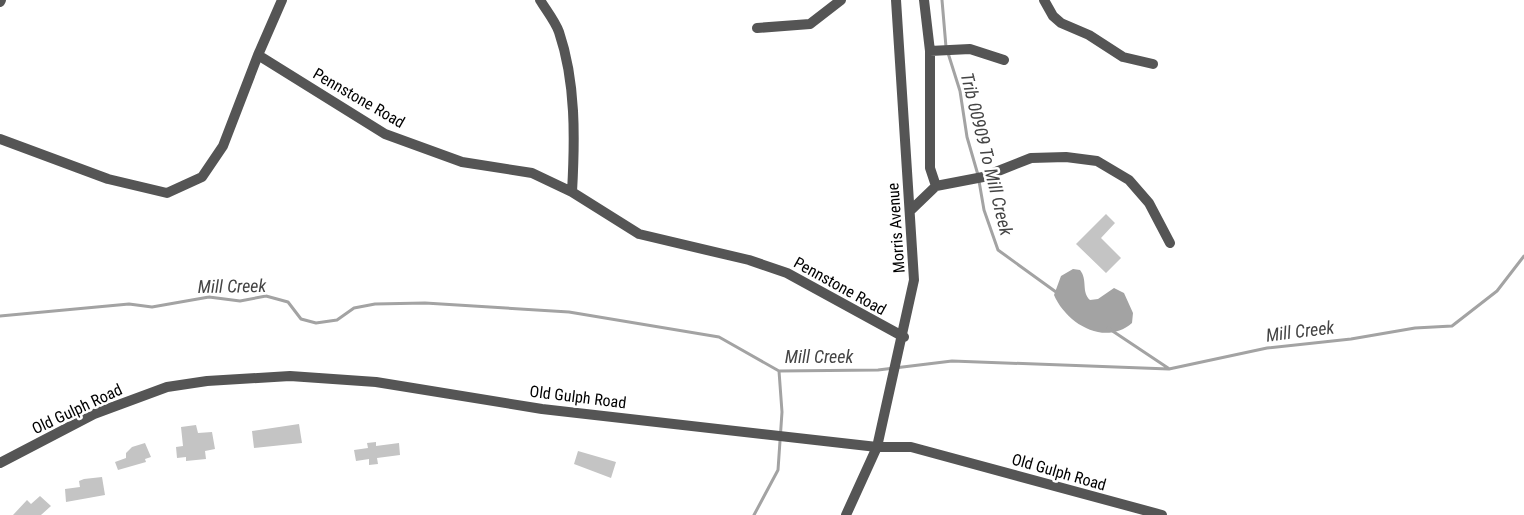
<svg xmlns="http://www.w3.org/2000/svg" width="1524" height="515" font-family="'Roboto Condensed',sans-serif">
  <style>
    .water { fill: #a3a3a3 }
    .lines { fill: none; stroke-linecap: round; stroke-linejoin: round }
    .stream { stroke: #a3a3a3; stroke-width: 3 }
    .building { fill: #c4c4c4 }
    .minor { stroke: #555; stroke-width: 10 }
    .labels { text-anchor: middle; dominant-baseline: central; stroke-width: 5; stroke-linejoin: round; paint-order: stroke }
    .street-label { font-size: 16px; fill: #000; stroke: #fff }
    .water-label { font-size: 18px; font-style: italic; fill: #444; stroke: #fff }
  </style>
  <rect width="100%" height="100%" fill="#fff"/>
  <path class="water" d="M1073 269 1080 270C1088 280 1081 292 1090 300L1098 299 1114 288 1124 293 1133 313 1132 323C1104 347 1066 323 1054 295L1061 276Z"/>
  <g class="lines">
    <path class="stream" d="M942 0 946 47
      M948 53 960 91 967 137 978 175
      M979 181 984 210 998 250 1056 292
      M0 316 129 304 152 307 209 297 240 301 266 296 288 302 301 319 316 323 337 320 354 308 375 304 425 303 569 312 719 337 779 371 878 370 952 361 1169 369 1267 348 1351 339 1415 328 1452 326 1497 291 1524 256
      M1108 328 1168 368
      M754 515 778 470 782 412 779 371"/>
  </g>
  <path class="building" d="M1106 214 1115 223 1101 238 1121 258 1106 273 1076 244Z
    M299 424 302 443 254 448 252 431Z
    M196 425 198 433 212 432 215 449 205 451 206 459 186 461V457L177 458 176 447 183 446 181 427Z
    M376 442V446L399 443 400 455 377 458 378 464 369 465V459L356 461 354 450 368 448 367 443Z
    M145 443 151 457 145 459 146 462 118 470 115 462 126 458V453L132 447Z
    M578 451 616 462 611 478 574 464Z
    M102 477 105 495 66 502 65 489 80 487 79 481 84 479Z
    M40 496 51 506 41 515H13L27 500 31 504Z"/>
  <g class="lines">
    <path class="minor" d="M540 0C546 10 555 21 559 32 576 82 575 139 572 192
      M924 0 930 51V168L936 186
      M1044 0 1053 16 1061 23 1089 35 1123 57 1153 64
      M0 2 1 0
      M757 28 810 24 841 0
      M930 51 970 49 1004 60
      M258 55 282 0
      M0 139 108 179 167 193 202 177 223 146 258 55 385 134 462 162 532 173 572 192 639 234 749 260 787 273 904 337
      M910 211 936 186 983 177 1031 158 1066 157 1097 161 1129 180 1149 203 1170 243
      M0 463 94 414 167 387 207 381 290 376 376 382 542 409 877 447H911L1162 515
      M846 515 877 447 914 280 896 0"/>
  </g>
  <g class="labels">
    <g class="street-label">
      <text transform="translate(359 98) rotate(30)">Pennstone Road</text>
      <text transform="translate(896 228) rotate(-94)">Morris Avenue</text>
      <text transform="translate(840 286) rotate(29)">Pennstone Road</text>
      <text transform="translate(578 397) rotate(7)">Old Gulph Road</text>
      <text transform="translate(77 409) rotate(-25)">Old Gulph Road</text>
      <text transform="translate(1059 472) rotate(16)">Old Gulph Road</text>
    </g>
    <g class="water-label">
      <text transform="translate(987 154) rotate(76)">Trib 00909 To Mill Creek</text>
      <text transform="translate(232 286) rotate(-1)">Mill Creek</text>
      <text transform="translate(1300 331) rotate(-7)">Mill Creek</text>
      <text x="819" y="356">Mill Creek</text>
    </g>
  </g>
</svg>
